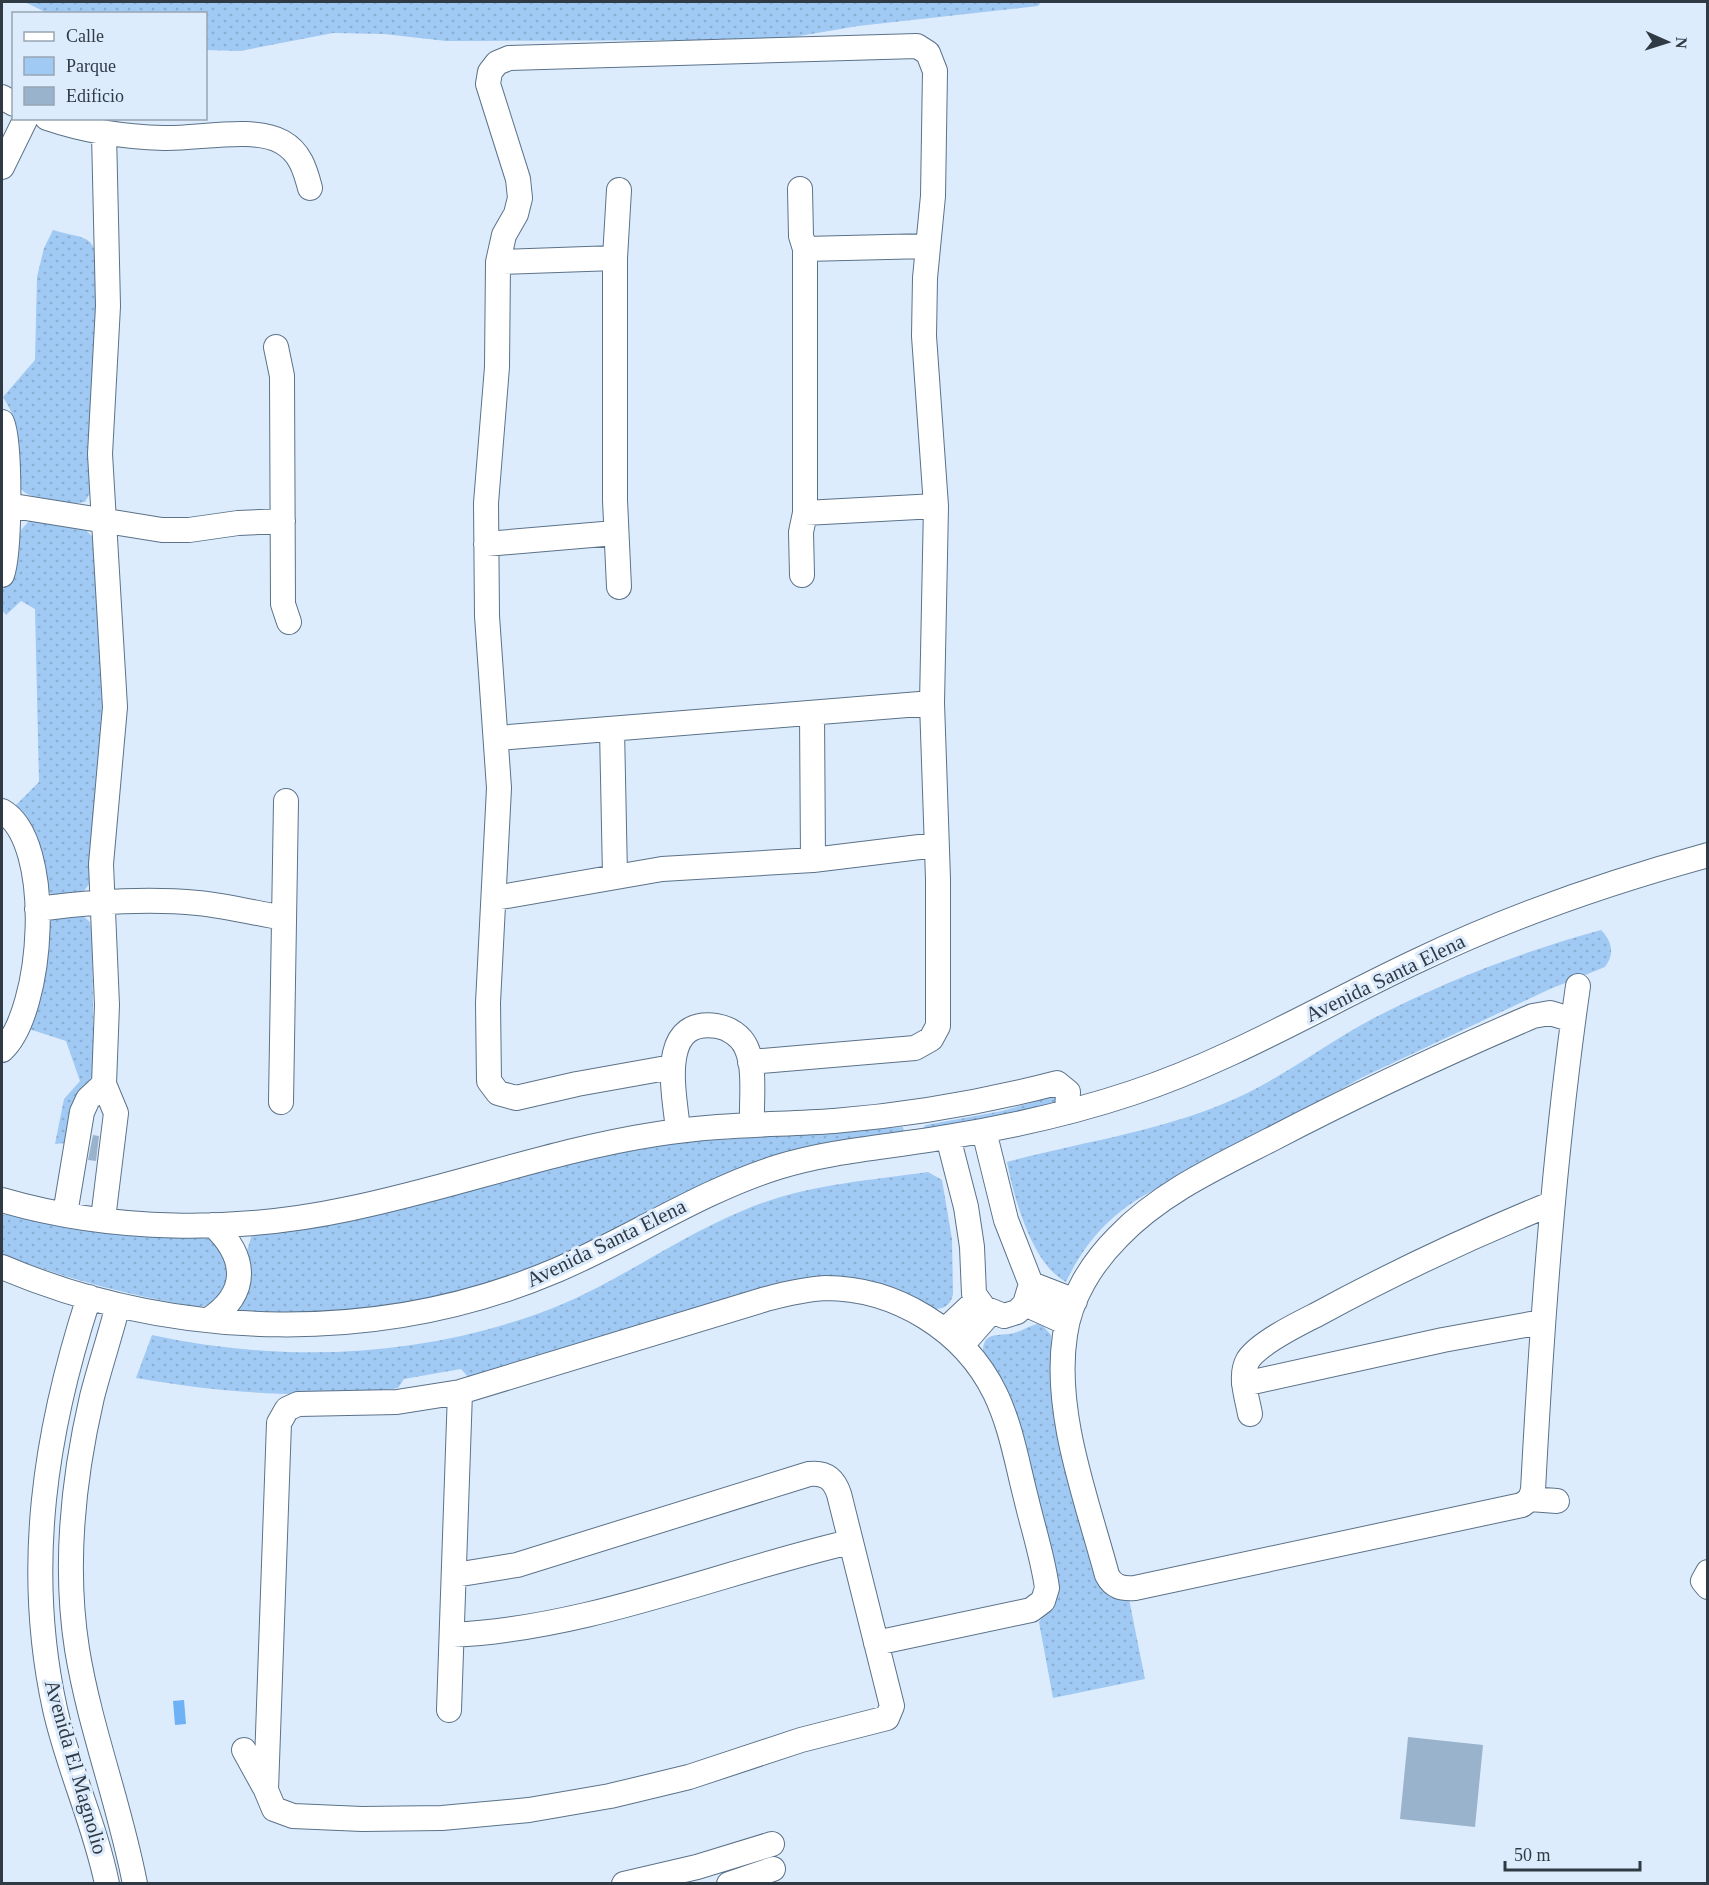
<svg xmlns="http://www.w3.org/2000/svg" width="1709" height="1885" font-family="'Times New Roman',serif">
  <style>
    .green { fill: url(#green-dots) }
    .water { fill: #6eb1f4 }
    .building { fill: #9ab3cc }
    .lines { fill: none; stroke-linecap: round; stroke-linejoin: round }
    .minor-casing { stroke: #5b7289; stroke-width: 26 }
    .minor { stroke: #fff; stroke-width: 24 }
    .labels { text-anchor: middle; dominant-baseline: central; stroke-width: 6; stroke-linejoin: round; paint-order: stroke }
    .street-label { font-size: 21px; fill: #303a45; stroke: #ddecfc }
  </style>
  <defs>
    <pattern id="green-dots" width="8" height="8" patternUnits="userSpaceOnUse" patternTransform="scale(1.5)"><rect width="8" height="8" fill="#a0c9f3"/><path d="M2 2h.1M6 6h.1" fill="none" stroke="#8aadd2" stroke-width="1.8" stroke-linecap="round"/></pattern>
  </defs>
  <rect width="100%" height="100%" fill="#ddecfc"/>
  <path class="green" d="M25 2H1041L1038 6 858 26 776 40 446 41 384 34 333 33 240 51 206 50V14L47 13Z
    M53 230C87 240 95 233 98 270L90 493 85 502C72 505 61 501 48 499 40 497 28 497 22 490 12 479 20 454 18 440 17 424 12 411 3 397L35 360 37 277 44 248Z
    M30 520 83 528 92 536 109 675 91 882 83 892 59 899 50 893 44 885 28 820 15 806 39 782 35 609 21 601 6 615 2 610V591L11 576 21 530Z
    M82 915 90 922 92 932 94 1071 90 1082 72 1104 66 1143 55 1144 64 1099 80 1081 66 1041 26 1028 47 924 54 917Z
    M1601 930C1612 941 1615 954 1605 967L1550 989 1363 1077 1174 1181C1124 1201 1089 1233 1066 1282 1032 1264 1014 1198 1007 1162 1084 1141 1166 1131 1239 1097 1286 1075 1327 1043 1372 1019 1445 981 1521 952 1601 930Z
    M1054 1096 1063 1101 1010 1117 921 1130 926 1125 1002 1111Z
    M903 1127 904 1134 699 1187 563 1255 481 1286 390 1306 321 1313 239 1312 236 1309 251 1279 247 1251 252 1234 569 1163 673 1143Z
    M928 1172 942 1180 952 1239 953 1294C951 1305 943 1311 931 1308L865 1284 469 1378 461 1369 404 1379 398 1388C311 1400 222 1393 136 1378L152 1335C282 1363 415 1358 540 1313 612 1287 672 1240 742 1211 801 1185 865 1181 928 1172Z
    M10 1214 210 1239 227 1256 228 1287 211 1304 199 1307C131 1296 66 1279 2 1254V1215Z
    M1037 1324 1043 1326 1051 1335 1059 1428 1129 1599 1145 1679 1053 1698 1039 1622 1052 1604 983 1352C983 1330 999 1337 1014 1333 1022 1331 1029 1326 1037 1324Z"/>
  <path class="water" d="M184 1700 186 1724 175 1725 173 1701Z"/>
  <path class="building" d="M93 1135 99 1136 96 1161 88 1160Z
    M1408 1737 1483 1745 1475 1827 1400 1819Z"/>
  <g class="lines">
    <defs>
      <path id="minor" d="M2 97 14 104
        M47 118C85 131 124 137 164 138 198 139 254 126 282 142 300 152 305 169 310 188
        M2 167 26 118
        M800 189 801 236 805 249V513L801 532 802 575
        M619 190 615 258V500L619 587
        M805 249 928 246
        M498 262 615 258
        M276 347 282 376 283 604 289 622
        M2 422C11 443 10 553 2 575
        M7 505 162 530H189L238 523 283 521
        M805 513 936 506
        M486 544 615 533
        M812 713 813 860
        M612 729 615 876
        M497 738 932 703
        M2 811C55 841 44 1012 2 1050
        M495 898 662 869 813 860 936 845
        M37 909C90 902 145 898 198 903 227 906 255 913 284 918
        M1573 1020 1550 1013 1533 1016C1444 1054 1356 1095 1270 1140 1217 1167 1160 1193 1118 1237 1092 1263 1070 1298 1065 1335 1053 1413 1087 1500 1107 1575 1113 1587 1122 1589 1135 1588L1522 1505 1530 1499 1533 1490C1542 1321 1554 1153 1578 986
        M672 1067 577 1084 516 1098 498 1093 489 1081 488 1003 499 788 487 616 486 503 497 367 498 262 504 235 516 214 520 198 518 179 488 84 490 72 497 63 509 58 917 46 928 53 935 71 933 196 925 278 924 336 936 506 932 703 938 879V1026L931 1039 915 1048 750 1062
        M281 1102 286 801
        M678 1130C675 1096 656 1017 717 1026 729 1028 741 1036 746 1047 756 1068 751 1101 752 1125
        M948 1137 966 1207 972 1247 974 1294 984 1308 1004 1316 1017 1312 1025 1304 1031 1284 1006 1220 984 1131
        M2 1200C112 1232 236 1233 348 1209 452 1188 552 1150 657 1134 716 1124 775 1125 834 1121 909 1115 984 1102 1057 1083L1068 1092 1067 1112
        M65 1214 82 1112 88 1099 104 1084
        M103 1219 116 1113 104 1084 107 1005 101 864 115 707 100 454 108 306 104 133
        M2 1267C176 1341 382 1345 557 1270 632 1238 699 1192 778 1167 833 1150 890 1147 947 1137 1009 1127 1072 1113 1132 1093 1232 1060 1323 1005 1419 960 1511 916 1609 882 1708 855
        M1031 1284 1075 1301
        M89 1297C45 1432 24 1568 55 1709 68 1768 95 1824 107 1884
        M1025 1304 1067 1323
        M118 1305C110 1336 100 1366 92 1397 73 1479 64 1566 77 1649 90 1729 120 1805 135 1884
        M208 1320C250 1293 247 1257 213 1225
        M945 1330 977 1300
        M962 1345 990 1313
        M1244 1384 1443 1340 1542 1322
        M1250 1414C1247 1397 1239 1376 1248 1360 1259 1343 1298 1324 1316 1315 1393 1273 1472 1236 1553 1203
        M1530 1499 1557 1501
        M1708 1572 1703 1581 1708 1587
        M455 1575 517 1565 809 1474C825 1472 834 1479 839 1494L892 1706 887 1718 801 1740 689 1777 610 1796 529 1810 442 1818 362 1819 293 1816 274 1809 266 1790 279 1423 287 1409 298 1404 397 1402 460 1392 766 1299C785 1294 805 1289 825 1288 896 1288 964 1330 995 1393 1011 1426 1017 1463 1026 1498 1033 1528 1043 1558 1047 1588L1043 1601 1031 1610 876 1643
        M453 1635C590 1628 717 1573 850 1542
        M449 1710 460 1392
        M244 1750 265 1788
        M624 1884 697 1867 772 1844
        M729 1884 773 1869"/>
    </defs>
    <use href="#minor" class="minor-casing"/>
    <use href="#minor" class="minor"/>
  </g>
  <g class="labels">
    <g class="street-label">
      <text transform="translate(1385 978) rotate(-26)">Avenida Santa Elena</text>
      <text transform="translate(606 1243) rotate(-26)">Avenida Santa Elena</text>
      <text transform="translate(76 1767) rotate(74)">Avenida El Magnolio</text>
    </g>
  </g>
  <rect width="1709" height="1885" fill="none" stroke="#303a45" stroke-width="6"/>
  <rect x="12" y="12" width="195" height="108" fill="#ddecfc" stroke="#98a5b3" stroke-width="1.5"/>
  <rect x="24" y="32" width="30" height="9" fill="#ffffff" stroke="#98a5b3" stroke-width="1.5"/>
  <text x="66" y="42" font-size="18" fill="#303a45">Calle</text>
  <rect x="24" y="57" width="30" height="18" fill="#a0c9f3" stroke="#98a5b3" stroke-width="1.5"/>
  <text x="66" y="72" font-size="18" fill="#303a45">Parque</text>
  <rect x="24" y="87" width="30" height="18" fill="#9ab3cc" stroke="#98a5b3" stroke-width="1.5"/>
  <text x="66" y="102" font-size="18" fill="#303a45">Edificio</text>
  <g transform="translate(1667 42) rotate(93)" stroke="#ddecfc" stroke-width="4.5" paint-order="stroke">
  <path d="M0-4.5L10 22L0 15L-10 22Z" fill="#303a45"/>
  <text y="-9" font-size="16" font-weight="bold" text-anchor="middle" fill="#303a45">N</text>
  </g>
  <path d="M1505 1861v9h135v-9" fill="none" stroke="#303a45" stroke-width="3"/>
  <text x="1514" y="1861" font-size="18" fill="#303a45" stroke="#ddecfc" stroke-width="4.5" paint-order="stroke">50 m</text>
</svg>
